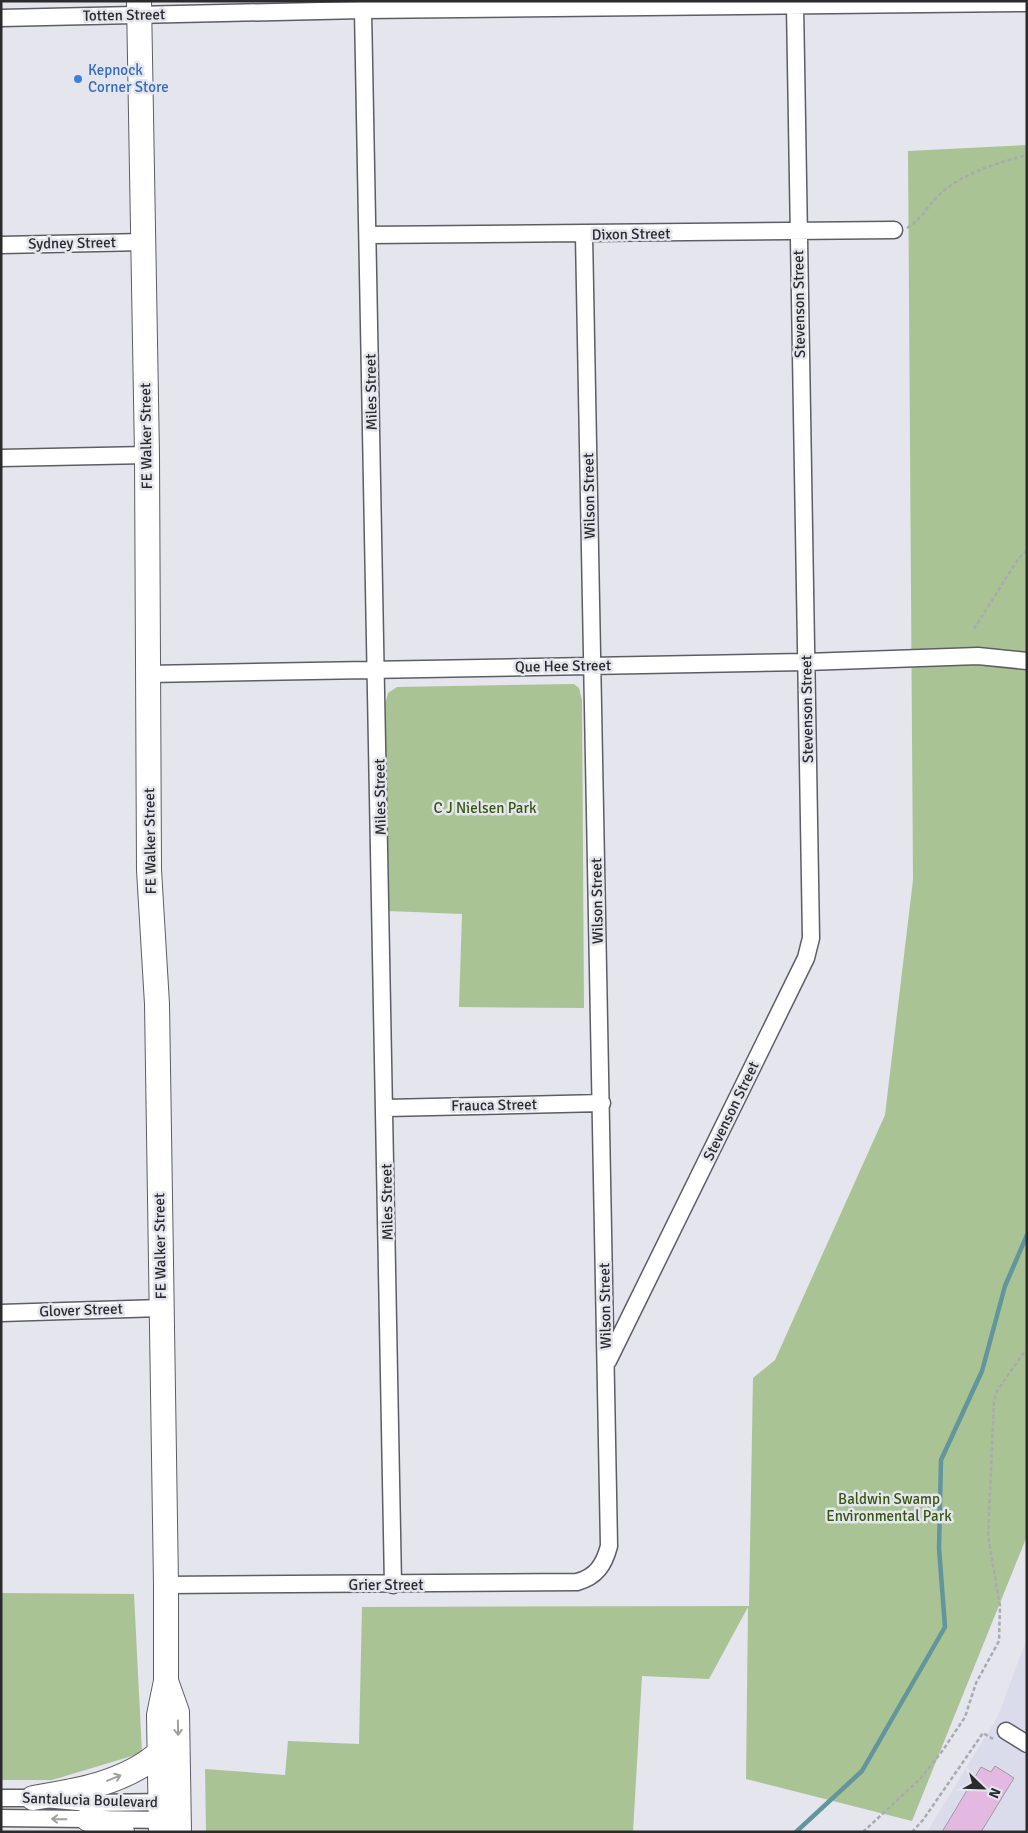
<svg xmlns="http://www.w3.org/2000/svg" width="1028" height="1833" font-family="Signika,sans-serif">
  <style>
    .built { fill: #dadbeb }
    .green { fill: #a9c394 }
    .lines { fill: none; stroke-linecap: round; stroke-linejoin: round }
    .stream { stroke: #63959c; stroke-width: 4.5 }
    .building { fill: #e3b9e2; stroke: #9f999f }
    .minor-casing { stroke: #5d5e65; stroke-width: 19 }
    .secondary-casing { stroke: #5d5e65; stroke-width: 26 }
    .path { stroke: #a9aab0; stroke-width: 2.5; stroke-dasharray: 4 2.5; stroke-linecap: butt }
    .minor { stroke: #fff; stroke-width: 16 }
    .secondary { stroke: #fff; stroke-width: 24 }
    .oneway { stroke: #a0a0a1 }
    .shop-dot { fill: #3f7fe0; stroke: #e4e5ed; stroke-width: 2 }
    .labels { text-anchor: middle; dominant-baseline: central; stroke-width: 5; stroke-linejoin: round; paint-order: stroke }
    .street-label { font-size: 15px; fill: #2b2b2e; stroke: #e4e5ed }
    .shop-label { font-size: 15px; fill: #366cbe; stroke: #e4e5ed; text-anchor: start }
    .park-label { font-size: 15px; fill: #365610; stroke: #e4e5ed }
  </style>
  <rect width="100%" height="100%" fill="#e4e5ed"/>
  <path class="built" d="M1027 1638V1832H927L998 1716Z"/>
  <path class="green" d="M1027 145V1536L912 1821 746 1779 748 1607 709 1679 642 1676 633 1832H206L205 1769 285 1775 288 1741 359 1744 362 1607 749 1606 753 1378 775 1360 885 1115 913 880 908 151Z
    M574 684 579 688 582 700 584 1008 459 1007 462 914 388 911 385 705 388 693 397 687Z
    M1 1593 134 1594 142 1753 52 1780H1Z"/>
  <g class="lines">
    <path class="stream" d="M796 1832 862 1771 945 1627 939 1548 941 1460 982 1371 1005 1286 1027 1235"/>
  </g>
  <path class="building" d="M995 1766 1014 1778 981 1832H942L981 1767 991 1772Z"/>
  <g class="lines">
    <defs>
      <path id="minor" d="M363 10 393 1585
        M1 18 363 10 1027 3
        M368 235 894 230
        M1 245 144 242
        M1 458 147 455
        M148 674 806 662 978 656 1027 661
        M386 1108 602 1103
        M1 1313 161 1308
        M608 1361 806 958 811 938 795 5
        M166 1585 577 1582C596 1577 604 1565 609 1546L584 235
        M1006 1731 1027 1744
        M1 1798H33L89 1803 171 1802
        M1 1818 171 1820"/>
      <path id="secondary" d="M139 1 147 455 149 870 157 1004 166 1585V1681L159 1715 161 1832
        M166 1681 177 1712 179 1832
        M33 1798C76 1791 125 1783 159 1753
        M88 1819 108 1824 122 1832"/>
    </defs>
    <use href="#minor" class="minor-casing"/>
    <use href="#secondary" class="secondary-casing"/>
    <path class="path" d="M907 228C922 219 927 206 939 195 962 173 997 163 1027 155
      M974 629 1018 559 1027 550
      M863 1832 921 1778 943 1750 965 1717 976 1683 999 1641 1000 1606 988 1536 994 1401 997 1391 1027 1348
      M912 1832 923 1820 983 1733 993 1739"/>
    <use href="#minor" class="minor"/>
    <use href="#secondary" class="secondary"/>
  </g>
  <defs><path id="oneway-shaft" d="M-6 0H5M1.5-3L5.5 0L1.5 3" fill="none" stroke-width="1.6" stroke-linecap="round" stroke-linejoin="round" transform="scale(1.25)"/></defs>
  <g class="oneway">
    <use href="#oneway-shaft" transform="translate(178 1728) rotate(89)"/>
    <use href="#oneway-shaft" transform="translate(114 1778) rotate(-22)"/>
    <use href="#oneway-shaft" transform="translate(59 1819) rotate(-179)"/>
  </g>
  <circle class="shop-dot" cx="78" cy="79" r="5"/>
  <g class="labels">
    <g class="street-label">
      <text transform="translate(124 15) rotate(-1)">Totten Street</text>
      <text transform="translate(631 234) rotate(-1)">Dixon Street</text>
      <text transform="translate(72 243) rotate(-1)">Sydney Street</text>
      <text transform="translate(799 304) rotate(-91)">Stevenson Street</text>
      <text transform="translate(371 392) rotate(-91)">Miles Street</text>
      <text transform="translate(146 436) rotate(-91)">FE Walker Street</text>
      <text transform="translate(589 496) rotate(-91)">Wilson Street</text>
      <text transform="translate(563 666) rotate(-1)">Que Hee Street</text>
      <text transform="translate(807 709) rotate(-91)">Stevenson Street</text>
      <text transform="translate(380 797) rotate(-91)">Miles Street</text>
      <text transform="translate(150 841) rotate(-91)">FE Walker Street</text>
      <text transform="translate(597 901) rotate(-91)">Wilson Street</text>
      <text transform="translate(494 1105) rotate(-1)">Frauca Street</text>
      <text transform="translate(731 1111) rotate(-64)">Stevenson Street</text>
      <text transform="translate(387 1202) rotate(-91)">Miles Street</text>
      <text transform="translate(160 1246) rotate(-91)">FE Walker Street</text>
      <text transform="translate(605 1306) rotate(-91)">Wilson Street</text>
      <text transform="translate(81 1310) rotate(-2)">Glover Street</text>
      <text x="386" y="1585">Grier Street</text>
      <text transform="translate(90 1800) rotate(2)">Santalucia Boulevard</text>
    </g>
    <g class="shop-label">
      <text x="88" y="70">Kepnock<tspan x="88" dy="17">Corner Store</tspan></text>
    </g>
    <g class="park-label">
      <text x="485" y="808">C J Nielsen Park</text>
      <text x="889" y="1499">Baldwin Swamp<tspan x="889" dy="17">Environmental Park</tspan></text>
    </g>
  </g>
  <rect width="1028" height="1833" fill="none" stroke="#2b2b2e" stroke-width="5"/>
  <g transform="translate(983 1788) rotate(113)" stroke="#e4e5ed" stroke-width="4" paint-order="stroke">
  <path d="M0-4L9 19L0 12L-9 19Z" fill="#2b2b2e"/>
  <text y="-8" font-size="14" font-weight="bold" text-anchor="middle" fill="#2b2b2e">N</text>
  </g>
</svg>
